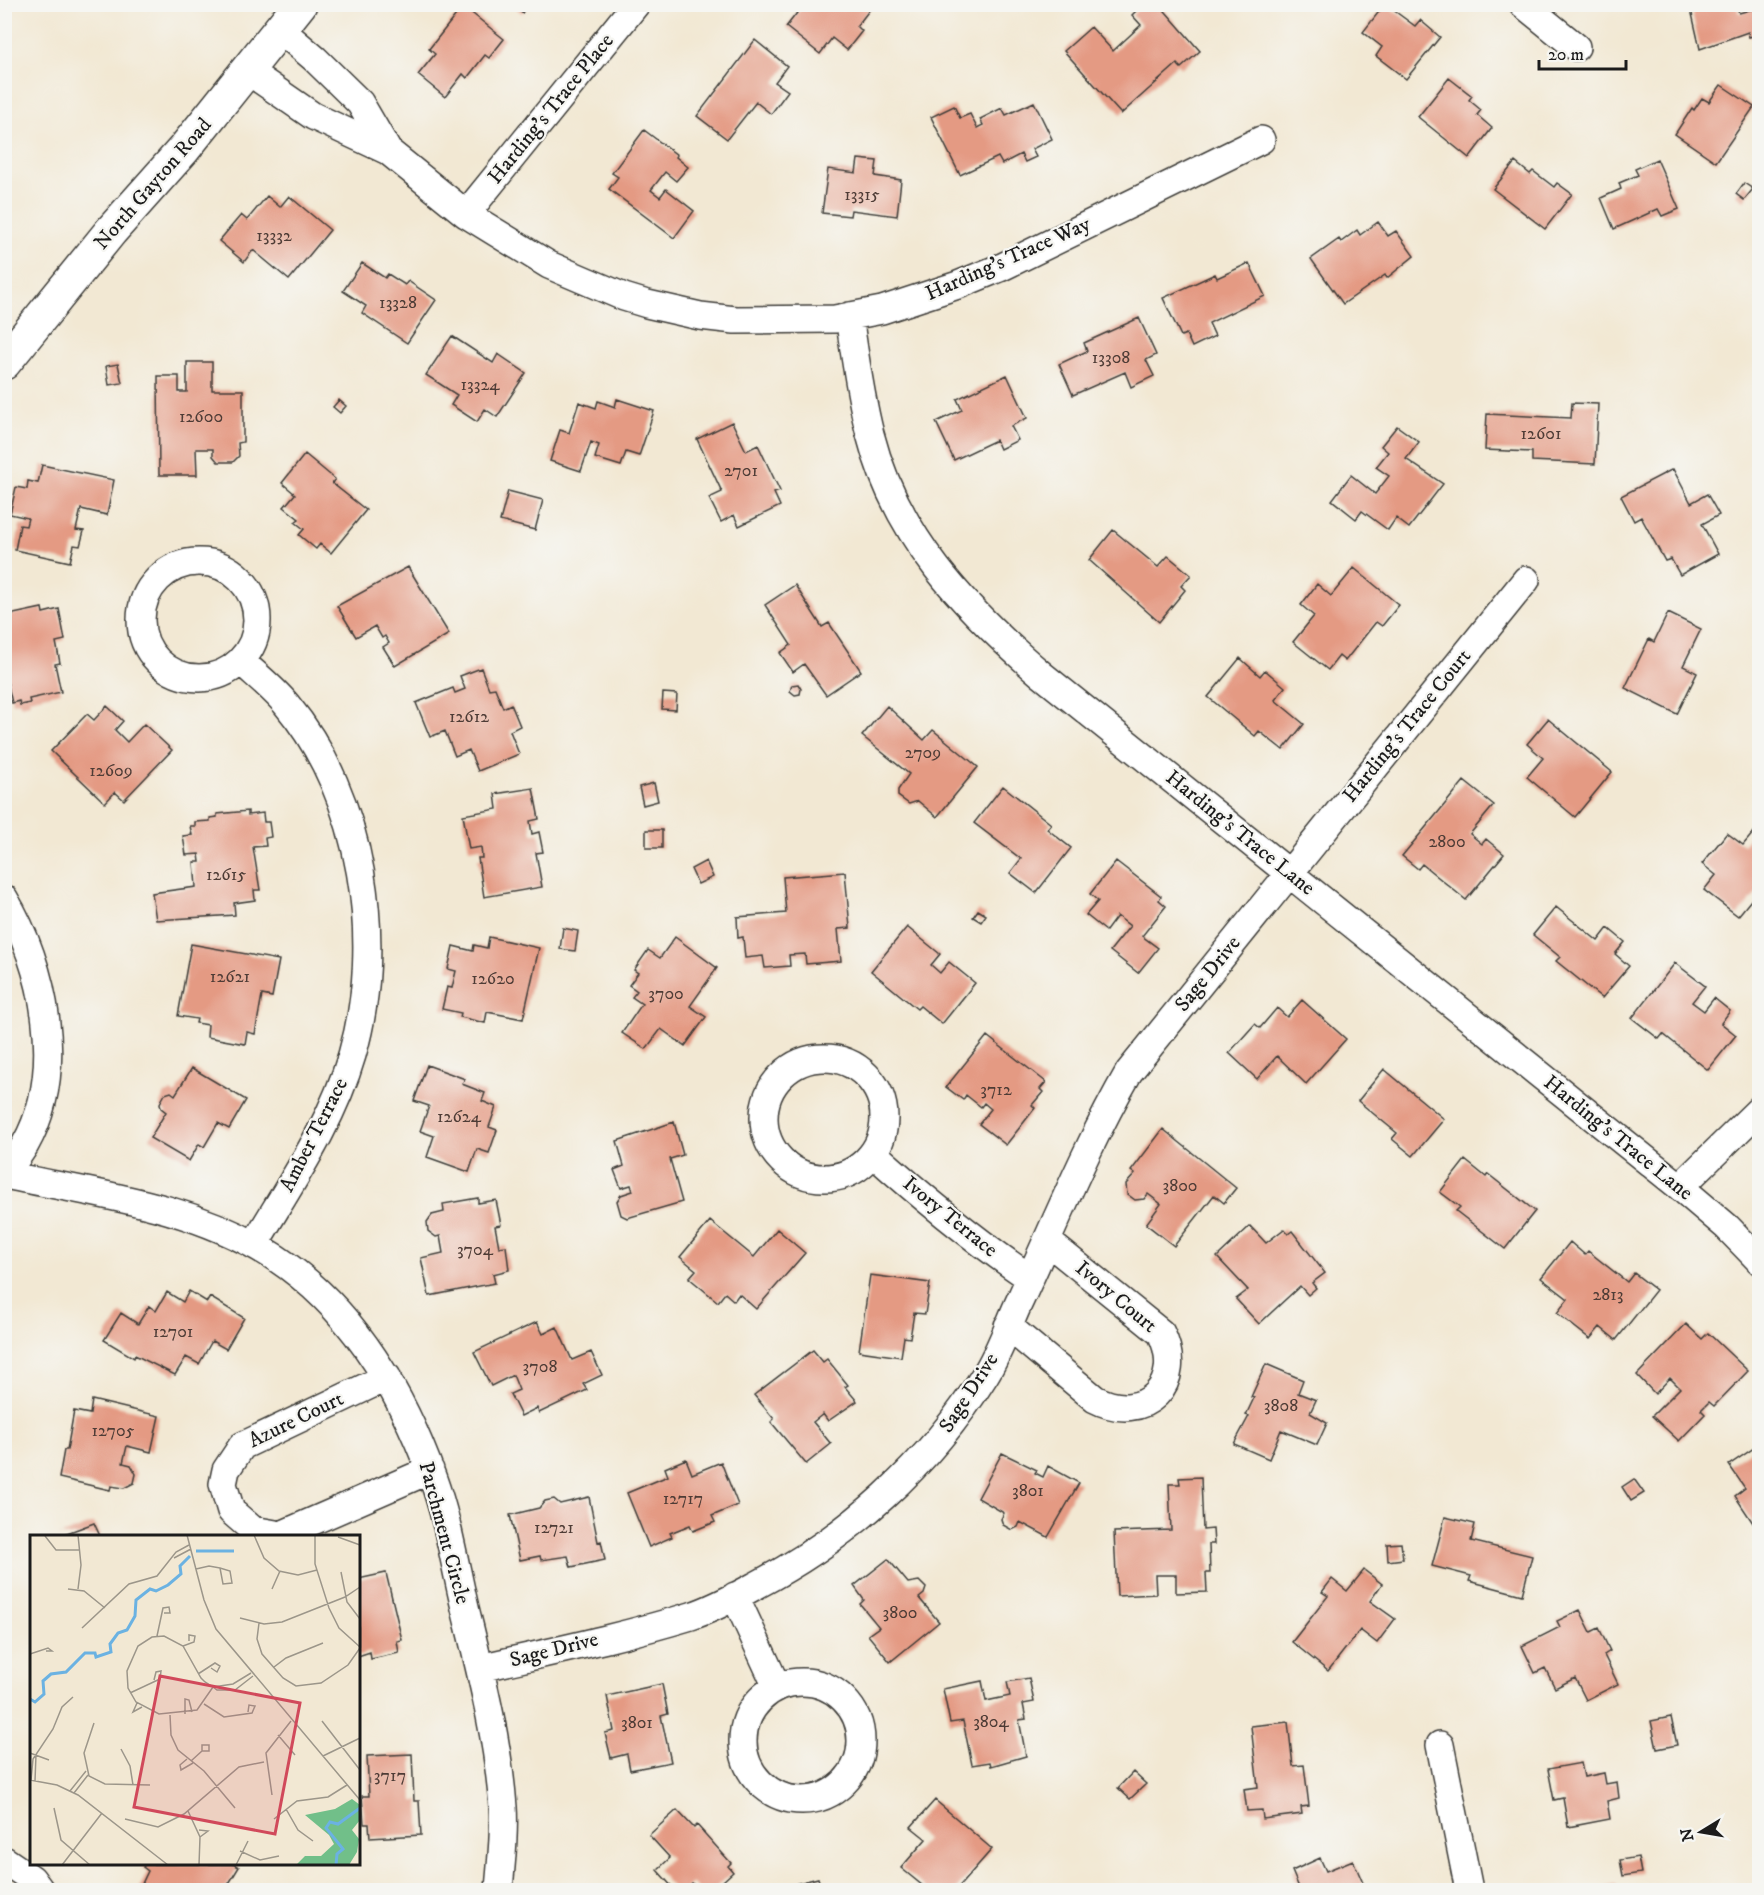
<svg xmlns="http://www.w3.org/2000/svg" width="1764" height="1895" font-family="'IM FELL DW Pica',serif">
  <style>
    .building { fill: #e49a83 }
    .lines { fill: none; stroke-linecap: round; stroke-linejoin: round }
    .minor-casing { stroke: #3c3b37; stroke-width: 30 }
    .tertiary-casing { stroke: #3c3b37; stroke-width: 36 }
    .minor { stroke: #fff; stroke-width: 27 }
    .tertiary { stroke: #fff; stroke-width: 33 }
    .labels { text-anchor: middle; dominant-baseline: central; stroke-width: 4.5; stroke-linejoin: round; paint-order: stroke }
    .number-label { font-size: 18px; fill: #4e3c36 }
    .street-label { font-size: 21px; fill: #1c1c1c; stroke: #f6f6f2 }
    .inset-river { fill: none; stroke: #6bb2e2; stroke-width: 3 }
    .inset-road { fill: none; stroke: #9c968a; stroke-width: 1.5 }
    .view { fill: #d1495b; fill-opacity: 0.15; stroke: #d1495b; stroke-width: 3 }
    .inset-edge { fill: none; stroke: #1c1c1c; stroke-width: 3 }
  </style>
  <rect width="100%" height="100%" fill="#f6f6f2"/>
  <filter id="ink" filterUnits="userSpaceOnUse"><feTurbulence type="fractalNoise" baseFrequency=".0167" numOctaves="2"/><feDisplacementMap in="SourceGraphic" scale="12" xChannelSelector="R" yChannelSelector="G"/><feConvolveMatrix kernelMatrix="1 2 1 2 8 2 1 2 1" color-interpolation-filters="sRGB"/></filter>
  <filter id="wash" filterUnits="userSpaceOnUse"><feTurbulence type="fractalNoise" baseFrequency=".008" numOctaves="4" result="noise"/><feDisplacementMap in="SourceGraphic" scale="24" xChannelSelector="R" yChannelSelector="G"/><feGaussianBlur stdDeviation="1.35" result="paint"/><feColorMatrix in="noise" values="0 0 0 0 0 0 0 0 0 0 0 0 0 0 0 0 0 1.4 0 .05"/><feComposite in="paint" operator="in"/></filter>
  <g filter="url(#wash)">
    <rect width="100%" height="100%" fill="#f2e8d3"/>
    <g id="blocks">
      <path class="building" d="M512 4H528L522 13Z
        M804 4H874L857 26 862 31 847 50 832 38 820 54 786 27Z
        M1143 4H1159L1200 51 1181 68 1177 64 1121 114 1064 51 1091 27 1113 51 1141 25 1132 15Z
        M1385 4 1415 26 1420 20 1440 37 1406 79 1376 56 1382 47 1363 32Z
        M1736 4 1739 13 1760 7V34L1749 37 1748 32 1700 49 1690 5Z
        M463 6 504 39 489 58 485 55 467 78 463 74 445 97 418 75 435 54 429 49Z
        M755 40 787 66 775 82 788 91 771 114 756 102 727 139 697 116Z
        M1449 78 1472 96 1469 100 1481 110 1477 115 1492 128 1469 158 1418 117Z
        M1721 85 1754 107 1716 162 1675 134 1692 108 1694 110 1702 98 1709 102Z
        M1034 102 1052 139 1032 149 1036 157 1025 162 1021 154 1002 164 998 157 960 175 931 117 954 106 960 118 970 114 977 128 983 125 980 119 1002 108 1006 115Z
        M644 130 677 155 676 157 688 167 676 181 665 172 651 190 660 197 666 189 694 211 674 238 609 189 618 177 612 173Z
        M858 159 877 161 875 176 901 180 897 216 851 210 850 216 822 213 828 169 856 173Z
        M1657 159 1679 209 1662 216 1658 209 1614 229 1601 198 1621 189 1619 183 1638 175 1635 169Z
        M1515 162 1530 174 1533 171 1554 187 1557 183 1572 194 1545 229 1493 189Z
        M1744 183 1753 189 1744 200 1736 194Z
        M267 196 280 207 289 196 330 230 289 280 253 250 244 262 219 241 241 215 247 220Z
        M1378 222 1388 236 1396 231 1414 256 1387 278 1385 275 1343 304 1311 259 1339 239 1341 242 1357 230 1360 235Z
        M362 263 385 278 388 274 405 285 408 281 436 300 407 343 362 313 366 306 343 291Z
        M1249 263 1265 296 1209 323 1215 336 1192 347 1186 334 1181 336 1163 298 1215 274 1217 278Z
        M1139 318 1156 355 1146 360 1154 376 1131 387 1125 372 1073 395 1059 364 1087 351 1084 343Z
        M452 336 493 363 498 354 526 373 497 417 485 409 477 422 451 405 457 395 426 375Z
        M187 362H212V390H243V442L238 443 239 456 233 462H218L213 456V449H196L197 475H159L158 376H179V392H187Z
        M118 364 122 383 109 385 106 366Z
        M1007 375 1027 418 1011 426 1018 440 1000 449 996 440 954 460 936 422 962 410 957 399Z
        M617 399 654 411 639 456 626 452 621 466 595 458 599 445 591 442 581 471 550 461 560 430 569 433 579 402 596 408 598 401 615 407Z
        M339 400 346 406 340 413 333 407Z
        M1572 403 1598 404 1595 464 1532 461V452L1485 450 1487 414 1571 418Z
        M732 422 746 451 758 445 780 491 774 493 780 506 739 526 734 515 721 522 709 498 722 492 697 439Z
        M1397 426 1419 442 1406 459 1443 484 1409 528 1396 518 1388 530 1362 511 1356 519 1332 500 1351 475 1375 494 1389 476 1376 467 1388 452 1381 446Z
        M305 454 335 479 332 483 366 510 331 553 320 544 316 549 299 535 304 529 295 522 299 519 284 507 295 494 282 483Z
        M42 465 114 480 107 515 81 509 76 530 84 531 80 546 74 545 70 562 15 550 20 525 26 526 28 518 10 514 16 487 27 489 28 481 38 483Z
        M1673 469 1691 503 1707 494 1719 515 1702 524 1718 554 1680 575 1671 559 1665 561 1641 517 1634 521 1621 496Z
        M508 491 543 500 535 530 500 521Z
        M1113 530 1158 567 1168 556 1191 575 1181 586 1185 590 1159 622 1089 560Z
        M408 567 449 634 395 666 383 647 389 643 385 636 382 638 375 626 356 637 337 606Z
        M1354 568 1399 605 1382 626 1376 622 1345 661 1339 656 1328 670 1293 642 1314 616 1301 605 1317 584 1331 596Z
        M795 585 822 627 829 623 861 671 826 695 804 664 793 672 780 653 791 645 765 605Z
        M42 608 43 613 59 609 65 640 56 642 60 663 55 664 61 692 29 699 30 703 20 705 19 701 12 703 4 668V616Z
        M1668 613 1701 629 1683 666 1697 673 1677 714 1625 688 1649 639 1654 642Z
        M1240 658 1260 676 1265 670 1285 687 1275 700 1304 724 1283 750 1259 731 1255 736 1208 697Z
        M481 668 489 689 495 688 503 708 511 704 520 726 510 731 519 754 478 771 469 750 455 756 445 731 430 737 416 703 453 688 455 693 465 689 460 676Z
        M798 684 801 689 800 694 795 695 790 691 792 685Z
        M663 693 677 694 676 710 662 709Z
        M107 706 123 721 115 730 127 742 144 724 172 750 124 800 115 792 105 803 51 751 87 714 94 720Z
        M887 706 924 740 933 730 978 767 937 817 918 801 909 804 898 796V790L909 774 862 736Z
        M1548 719 1612 772 1575 817 1527 777 1543 758 1527 744Z
        M1464 781 1494 805 1470 834 1482 844 1486 839 1504 854 1466 900 1422 864 1418 869 1402 856Z
        M654 783 658 801 643 805 639 787Z
        M1003 786 1051 824 1047 829 1071 848 1036 893 1010 873 1021 859 974 823Z
        M533 788 539 819 530 821 532 834 539 832 543 852 536 853 542 887 484 897 478 858H482L481 847 469 849 463 815 497 809 495 794Z
        M248 811V815L263 813 264 822H269L271 837 265 838 266 846 253 847 260 890H254L255 900 234 903 235 915 156 920 152 893 196 887 194 862H200L199 854 186 855 183 836 192 835 190 826H195V822L210 821V818L217 817V814Z
        M1760 825V889L1738 916 1704 890 1716 875 1702 864 1727 833 1743 845Z
        M646 830H662V848H646Z
        M706 861 713 877 698 884 691 869Z
        M1116 861 1161 896 1159 900 1166 906 1142 936 1158 948 1138 973 1110 951 1130 926 1117 916 1106 931 1086 915 1098 901 1090 894Z
        M845 872 850 928 838 929 841 961 806 964 805 954 789 955 790 966 765 968 763 956 745 958 743 937 738 938 737 917 786 913 783 877Z
        M1556 907 1598 941 1608 928 1625 942 1615 954 1629 966 1602 998 1556 961 1560 957 1533 935Z
        M978 910 986 915 981 922 973 917Z
        M907 927 940 954 931 965 940 973 949 962 975 983 942 1024 920 1006 917 1009 871 971Z
        M563 928 578 931 575 951 560 949Z
        M489 937 539 948 523 1019 487 1012 485 1023 460 1017 461 1013 442 1009 447 987 452 988 456 971 448 969 453 946 473 951 474 945 487 948Z
        M675 937 717 968 690 1006 706 1017 685 1046 661 1029 646 1049 622 1033 642 1004 632 997 637 991 629 985 638 973 634 970 648 950 660 958Z
        M191 944 279 960 272 997 262 995 255 1034 247 1032 245 1044 207 1037 208 1025 196 1023 197 1019 178 1016Z
        M1675 963 1705 986 1692 1002 1704 1011 1714 998 1730 1011 1721 1023 1736 1035 1708 1070 1663 1034 1659 1039 1632 1018Z
        M1302 1000 1346 1039 1306 1084 1277 1056 1257 1079 1229 1053 1255 1024 1260 1028 1277 1008 1287 1017Z
        M987 1036 1046 1082 1040 1089 1043 1092 1032 1105 1035 1108 1006 1145 979 1124 991 1109 984 1103 981 1107 966 1095 963 1100 946 1087Z
        M427 1065 465 1079 462 1084 485 1093 482 1101 496 1107 489 1127 497 1130 489 1153 477 1149 469 1172 427 1157 434 1136 420 1131 429 1106 414 1101Z
        M192 1068 246 1100 229 1129 218 1123 204 1147 199 1144 189 1161 150 1138 166 1112 161 1108 160 1103 165 1094 171 1092 175 1095Z
        M1384 1069 1444 1119 1413 1156 1392 1139 1397 1133 1358 1101Z
        M674 1122 683 1155 670 1159 682 1202 627 1218 621 1215 617 1201 621 1195 633 1191 631 1185 621 1188 614 1170 624 1166 617 1141Z
        M1163 1129 1236 1188 1224 1203 1214 1195 1174 1246 1146 1224 1161 1204 1148 1194 1144 1199 1135 1200 1127 1194 1126 1184 1135 1174 1131 1171Z
        M1465 1160 1486 1177 1488 1174 1535 1211 1505 1249 1456 1211 1460 1207 1440 1192Z
        M478 1198V1203L496 1200 501 1225 495 1226 499 1247 506 1246 509 1270 493 1274 495 1283 429 1296 421 1258 443 1253 440 1236 436 1237 428 1231 427 1222 432 1215 444 1212 443 1204Z
        M710 1221 754 1257 777 1229 805 1253 756 1309 739 1294 734 1301 725 1293 718 1302 689 1278 696 1270 680 1257Z
        M1250 1226 1266 1243 1284 1229 1288 1234 1292 1231 1325 1273 1312 1283 1316 1288 1308 1295 1300 1286 1259 1324 1236 1299 1248 1290 1217 1257Z
        M1570 1242 1585 1255 1588 1251 1627 1282 1634 1273 1656 1290 1616 1340 1600 1327 1590 1339 1557 1313 1568 1299 1541 1278Z
        M870 1275 930 1283 925 1314 914 1313 910 1338 904 1337 901 1357 859 1351Z
        M189 1291 207 1302 210 1297 244 1318 226 1349 212 1341 199 1364 186 1357 175 1375 135 1355 134 1358 104 1340 121 1313 138 1324 149 1306 156 1311 167 1292 183 1302Z
        M537 1322 543 1334 557 1327 572 1360 591 1352 602 1375 583 1384 587 1390 539 1413 537 1408 521 1416 510 1394 519 1390 513 1375 491 1386 474 1352Z
        M1686 1324 1702 1339 1708 1333 1748 1371 1714 1406 1709 1402 1701 1410 1705 1414 1679 1441 1652 1416 1680 1388 1670 1378 1655 1394 1637 1375Z
        M813 1350 823 1362 827 1359 848 1385 845 1387 857 1401 828 1421 823 1414 813 1422 831 1444 806 1464 771 1422 774 1419 754 1395Z
        M1266 1364 1303 1380 1298 1393 1316 1400 1310 1413 1327 1423 1317 1445 1281 1430 1269 1459 1234 1444 1249 1416 1246 1415 1254 1398 1251 1397Z
        M92 1400 159 1416 151 1452 127 1446 123 1463 131 1465 136 1474 134 1483 124 1488 111 1486 110 1490 59 1478 64 1450H67L74 1411 90 1414Z
        M1760 1444V1519L1753 1523 1735 1496 1745 1488 1729 1465Z
        M1002 1453 1037 1470 1035 1473 1043 1477 1048 1466 1079 1483 1048 1537 1020 1522 1018 1527 1012 1530 1003 1525 1001 1519 1004 1513 978 1498Z
        M686 1459 692 1474 721 1462 738 1505 712 1516 715 1522 693 1531 690 1525 670 1533 672 1537 649 1547 627 1493 668 1476 665 1468Z
        M1201 1477 1203 1530 1213 1529 1214 1544H1209L1210 1573H1206L1207 1592 1176 1593V1575H1155L1156 1594 1117 1596 1114 1532 1171 1530 1169 1484H1180L1179 1478Z
        M1634 1479 1644 1493 1631 1501 1622 1487Z
        M589 1497 598 1542 601 1541 605 1560 571 1567 568 1556 541 1560 540 1556 520 1560 510 1515 539 1508 545 1501 554 1499 560 1504Z
        M1445 1517 1475 1524 1471 1541 1532 1556 1522 1595 1469 1581 1471 1576 1432 1566Z
        M94 1523 100 1536H59Z
        M1401 1543 1403 1559 1388 1561 1387 1544Z
        M888 1559 908 1583 919 1581 926 1588 924 1594 919 1598 939 1622 890 1662 868 1635 879 1627 860 1604 864 1600 854 1586Z
        M1364 1570 1382 1584 1370 1601 1395 1619 1377 1643 1360 1630 1328 1671 1292 1642 1328 1596 1322 1592 1332 1579 1347 1591Z
        M386 1573 402 1640 397 1641 399 1653 371 1659 370 1652 358 1656V1579Z
        M1580 1610 1591 1632 1599 1628 1610 1651 1604 1655 1618 1684 1586 1700 1575 1678 1555 1688 1545 1668 1535 1673 1522 1646 1560 1627 1557 1621Z
        M1029 1678 1034 1702 1023 1704 1026 1719 1019 1720 1026 1756 991 1766 990 1762 972 1765 963 1721 950 1723 943 1689 982 1681 986 1701 1010 1696 1007 1682Z
        M662 1684 668 1714 661 1716 671 1762 630 1770 627 1754 611 1758 605 1733 614 1731 607 1696Z
        M1671 1717 1677 1745 1657 1749 1651 1721Z
        M1288 1722 1293 1766 1304 1765 1309 1806 1301 1807 1302 1814 1263 1819 1262 1810 1247 1811 1244 1789 1258 1787 1251 1726Z
        M412 1754 414 1801H419L421 1835 370 1838 369 1824H364L362 1796H369L367 1756Z
        M1581 1763 1584 1777 1604 1773 1606 1784 1617 1782 1619 1798 1607 1801 1610 1819 1568 1827 1563 1798 1554 1800 1548 1769Z
        M1133 1772 1146 1784 1130 1799 1118 1788Z
        M935 1800 992 1849 956 1890H928L901 1868 926 1839 911 1827Z
        M677 1810 694 1828 697 1825 731 1863 728 1866 733 1872 713 1890H699L692 1883 684 1890H675L657 1870 670 1858 649 1835Z
        M1638 1857 1641 1873 1623 1876 1620 1860Z
        M1320 1858 1326 1871 1353 1860 1366 1890H1300L1292 1871Z
        M145 1864H233L239 1867 225 1890H139L148 1871 143 1867Z
        M818 1878 822 1890H784L783 1887Z
        M856 1883 867 1890H842L845 1885Z
        M1617 1885 1618 1890H1595V1889Z"/>
    </g>
  </g>
  <g filter="url(#ink)">
    <use href="#blocks" fill-opacity="0" stroke="#3c3b37" stroke-width="1.5"/>
    <g class="lines">
      <defs>
        <path id="minor" d="M1523 4 1576 47
          M281 30 315 59 360 103 388 151
          M248 71 313 116 388 151 466 214 549 265 624 297 647 304 700 316 735 320 835 319 882 310 958 285 1002 267 1261 140
          M466 214 636 4
          M849 316C855 356 860 395 870 434 896 536 964 608 1042 675L1680 1187 1727 1227 1760 1261
          M141 620a58 58 0 1 1 116 0a58 58 0 1 1-116 0Z
          M241 661C256 675 274 689 287 705 363 796 385 943 352 1055 332 1124 290 1184 254 1245
          M4 898C45 966 67 1071 25 1145 19 1155 11 1165 4 1175
          M764 1118a60 60 0 1 1 120 0a60 60 0 1 1-120 0Z
          M873 1153C923 1198 974 1240 1030 1278
          M5 1175C97 1194 195 1205 276 1258 354 1310 402 1393 433 1479 448 1520 455 1566 465 1608 481 1674 498 1739 503 1807 505 1835 501 1863 499 1890
          M1680 1187 1760 1109
          M1008 1326 1095 1399C1145 1425 1186 1383 1161 1333L1047 1241
          M387 1377 242 1446 226 1470 223 1484 231 1511 253 1530 281 1535 430 1470
          M735 1596 777 1687
          M480 1668C550 1652 622 1637 691 1616 713 1609 735 1597 755 1586 849 1537 929 1465 985 1375 1000 1352 1009 1323 1021 1298 1056 1222 1087 1145 1129 1072L1526 580
          M743 1741a59 59 0 1 1 118 0a59 59 0 1 1-118 0Z
          M1440 1745 1469 1890
          M4 1860 32 1879 40 1890"/>
        <path id="tertiary" d="M4 363 111 231 184 149 300 4"/>
      </defs>
      <use href="#minor" class="minor-casing"/>
      <use href="#tertiary" class="tertiary-casing"/>
      <use href="#minor" class="minor"/>
      <use href="#tertiary" class="tertiary"/>
    </g>
  </g>
  <g class="labels">
    <g class="number-label">
      <text x="862" y="195">13315</text>
      <text x="274" y="236">13332</text>
      <text x="398" y="303">13328</text>
      <text x="1111" y="358">13308</text>
      <text x="480" y="385">13324</text>
      <text x="201" y="417">12600</text>
      <text x="1541" y="434">12601</text>
      <text x="741" y="471">2701</text>
      <text x="469" y="717">12612</text>
      <text x="923" y="753">2709</text>
      <text x="111" y="771">12609</text>
      <text x="1447" y="842">2800</text>
      <text x="226" y="875">12615</text>
      <text x="230" y="977">12621</text>
      <text x="493" y="979">12620</text>
      <text x="666" y="994">3700</text>
      <text x="996" y="1090">3712</text>
      <text x="459" y="1117">12624</text>
      <text x="1180" y="1186">3800</text>
      <text x="475" y="1250">3704</text>
      <text x="1608" y="1295">2813</text>
      <text x="173" y="1332">12701</text>
      <text x="540" y="1367">3708</text>
      <text x="1281" y="1406">3808</text>
      <text x="113" y="1431">12705</text>
      <text x="1028" y="1491">3801</text>
      <text x="683" y="1499">12717</text>
      <text x="554" y="1528">12721</text>
      <text x="900" y="1613">3800</text>
      <text x="991" y="1722">3804</text>
      <text x="637" y="1723">3801</text>
      <text x="390" y="1776">3717</text>
    </g>
    <g class="street-label">
      <text transform="translate(551 109) rotate(-51)">Harding's Trace Place</text>
      <text transform="translate(153 184) rotate(-49)">North Gayton Road</text>
      <text transform="translate(1008 259) rotate(-24)">Harding's Trace Way</text>
      <text transform="translate(1407 726) rotate(-51)">Harding's Trace Court</text>
      <text transform="translate(1240 833) rotate(39)">Harding's Trace Lane</text>
      <text transform="translate(1208 974) rotate(-51)">Sage Drive</text>
      <text transform="translate(314 1135) rotate(-63)">Amber Terrace</text>
      <text transform="translate(1618 1138) rotate(39)">Harding's Trace Lane</text>
      <text transform="translate(950 1217) rotate(39)">Ivory Terrace</text>
      <text transform="translate(1116 1297) rotate(40)">Ivory Court</text>
      <text transform="translate(969 1393) rotate(-57)">Sage Drive</text>
      <text transform="translate(296 1420) rotate(-26)">Azure Court</text>
      <text transform="translate(444 1533) rotate(75)">Parchment Circle</text>
      <text transform="translate(554 1650) rotate(-14)">Sage Drive</text>
    </g>
  </g>
  <g transform="translate(30 1535)">
    <rect width="330" height="330" fill="#f2e8d3"/>
    <path d="M322 264 330 270V285L322 295 329 304 327 317 319 330H266L275 321H291L304 309 299 300 275 280 305 274Z" fill="#71bf89"/>
    <path class="inset-river" d="M166 16H204M0 164 5 167 14 159 13 146 21 139 36 137 55 118H65L66 122 81 117 80 109 88 98 97 95 105 81 106 65 120 54 126 56 138 50 151 39 150 31 160 21M306 330 307 319 313 314 296 293 300 287 308 289 330 273"/>
    <path class="inset-road" d="M48 0 51 30 48 54M157 0 174 65 186 94 330 265M224 0 234 23 249 36 268 40 287 35M285 0V29L299 73 309 93 330 112M15 1 26 15H50M308 2 330 10M144 23 161 14M166 34 179 31 190 33 200 36 202 48 193 49 190 33M311 37 317 67 330 84M38 54 54 56 75 73M242 54 250 36M210 83 234 89 252 87 315 62 330 52M229 88 227 104 232 119 253 143 266 151 291 148 318 130 330 113M52 93 99 49 127 41 146 17 159 10M127 101 133 73 139 72 140 78H134M153 111 164 107 165 101 159 100V106M0 119 18 113 22 116H16M244 132 256 123 293 108M168 139 185 128 190 131 187 137 181 133M183 152 167 175 129 179 106 167 98 153 97 136 108 111 122 102 134 101 153 111 171 143 175 147 183 152 187 155H205L223 141M183 152 203 149 221 138M100 158 130 144 131 136 126 137 124 145M107 168 103 177 112 172M174 169 194 182 222 178 225 171 219 170 218 177M155 179V164L159 165 162 177M140 180 141 200 148 215 174 236 205 273M292 186 330 235M64 188 54 218 59 241 75 249 120 250M248 200 265 220M91 214 100 231 103 250M0 218 19 225M293 221 330 203M157 224 150 230 151 235 163 228M161 226 172 216H179V210H172V216M0 245 27 250 48 260 138 330M1 245 3 224 23 194 32 172 43 162M5 246 6 220M40 256 56 236M44 258 58 240M242 260 236 218 261 186M24 273 31 305 60 330M256 274 268 295 283 306M158 276 170 302 169 330M95 284 128 292 154 279 209 232 234 227M244 284 267 266 298 262 317 250M169 295 178 296 170 302M210 316 230 325 249 321M32 330 72 278M206 330 218 306"/>
    <path class="view" d="M130 141 270 168 245 299 104 272Z"/>
    <rect width="330" height="330" class="inset-edge"/>
  </g>
  <rect width="1764" height="1895" fill="none" stroke="#f6f6f2" stroke-width="24"/>
  <g transform="translate(1701 1832) rotate(259)" stroke="#f6f6f2" stroke-width="4.5" paint-order="stroke">
  <path d="M0-4.5L10 22L0 15L-10 22Z" fill="#1c1c1c"/>
  <text y="-9" font-size="16" font-weight="bold" text-anchor="middle" fill="#1c1c1c">N</text>
  </g>
  <path d="M1539 60v9h87v-9" fill="none" stroke="#1c1c1c" stroke-width="3"/>
  <text x="1548" y="60" font-size="18" fill="#1c1c1c" stroke="#f6f6f2" stroke-width="4.5" paint-order="stroke">20 m</text>
</svg>
